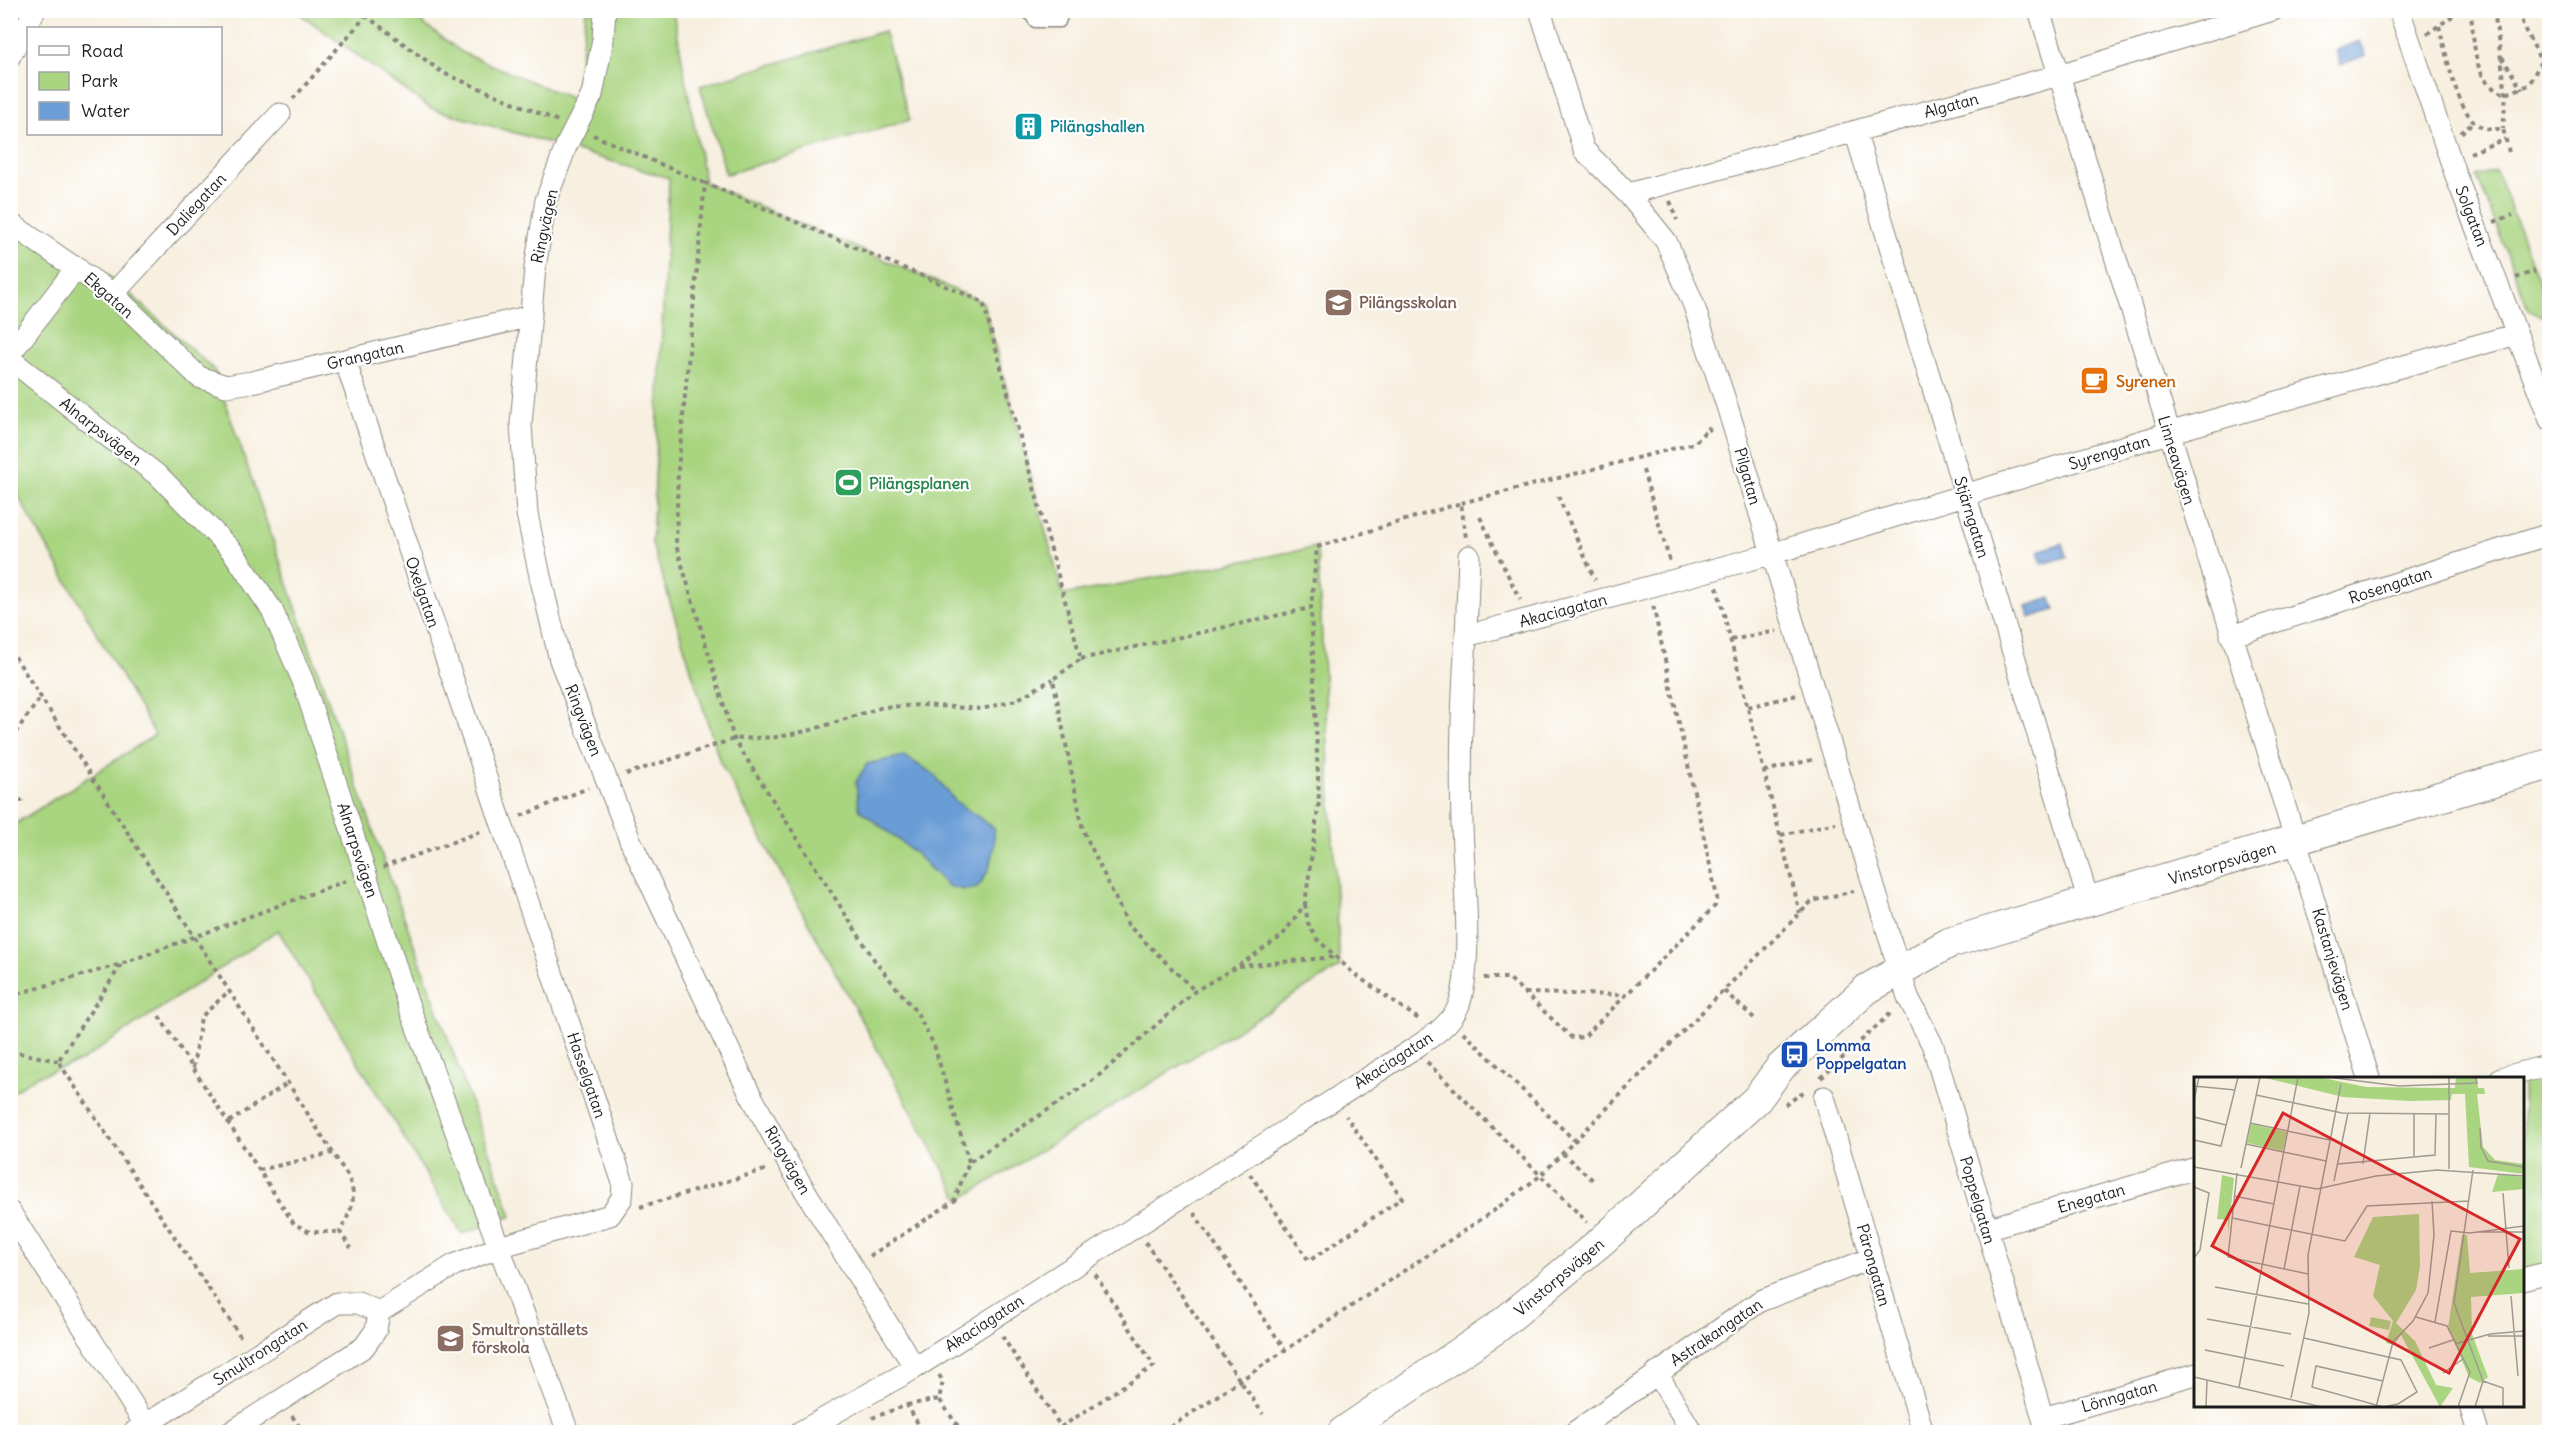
<svg xmlns="http://www.w3.org/2000/svg" width="2560" height="1443" font-family="Delius,sans-serif">
  <style>
    .green { fill: #a9d480; stroke: #62784e; stroke-width: 1.5 }
    .water { fill: #6b9dd6; stroke: #445c79; stroke-width: 1.5 }
    .lines { fill: none; stroke-linecap: round; stroke-linejoin: round }
    .lane-casing { stroke: #8a867e; stroke-width: 13 }
    .street-casing { stroke: #8a867e; stroke-width: 23 }
    .secondary-casing { stroke: #8a867e; stroke-width: 32 }
    .path { stroke: #8a867e; stroke-width: 4; stroke-dasharray: 4.5 4.5; stroke-linecap: butt }
    .lane { stroke: #fff; stroke-width: 10 }
    .street { stroke: #fff; stroke-width: 21 }
    .secondary { stroke: #fff; stroke-width: 30 }
    .labels { text-anchor: middle; dominant-baseline: central; stroke-width: 4.5; stroke-linejoin: round; paint-order: stroke }
    .street-label { font-size: 16px; fill: #1c1c1c; stroke: #fff }
    .culture-label { font-size: 16px; font-weight: bold; fill: #0d838f; stroke: #fff; text-anchor: start }
    .education-label { font-size: 16px; font-weight: bold; fill: #785e54; stroke: #fff; text-anchor: start }
    .food-label { font-size: 16px; font-weight: bold; fill: #c56008; stroke: #fff; text-anchor: start }
    .leisure-label { font-size: 16px; font-weight: bold; fill: #27864d; stroke: #fff; text-anchor: start }
    .transit-label { font-size: 16px; font-weight: bold; fill: #164399; stroke: #fff; text-anchor: start }
    .inset-road { fill: none; stroke: #9f9b91; stroke-width: 1.5 }
    .view { fill: #d62828; fill-opacity: 0.15; stroke: #d62828; stroke-width: 3 }
    .inset-edge { fill: none; stroke: #1c1c1c; stroke-width: 3 }
  </style>
  <rect width="100%" height="100%" fill="#fff"/>
  <filter id="ink" filterUnits="userSpaceOnUse"><feTurbulence type="fractalNoise" baseFrequency=".0167" numOctaves="2"/><feDisplacementMap in="SourceGraphic" scale="12" xChannelSelector="R" yChannelSelector="G"/><feConvolveMatrix kernelMatrix="1 2 1 2 8 2 1 2 1" color-interpolation-filters="sRGB"/></filter>
  <filter id="wash" filterUnits="userSpaceOnUse"><feTurbulence type="fractalNoise" baseFrequency=".008" numOctaves="4" result="noise"/><feDisplacementMap in="SourceGraphic" scale="24" xChannelSelector="R" yChannelSelector="G"/><feGaussianBlur stdDeviation="1.35" result="paint"/><feColorMatrix in="noise" values="0 0 0 0 0 0 0 0 0 0 0 0 0 0 0 0 0 1.4 0 .05"/><feComposite in="paint" operator="in"/></filter>
  <g filter="url(#wash)">
    <rect width="100%" height="100%" fill="#f7efdf"/>
    <path class="green" d="M296 11H406L463 53 575 100 586 11H673L705 183 983 302 1063 595 1317 547 1340 967 960 1200 720 762 652 544 669 178 430 108Z
      M884 31 910 120 726 174 700 86Z
      M2496 171 2545 296 2549 295V322L2548 319 2529 310 2477 176Z
      M11 212 116 281 214 370 377 842 512 1216 462 1234 278 930 81 1061 35 1077 11 1093 10 827 155 735 11 484Z
      M2549 1074V1264L2523 1272V1081Z"/>
    <path class="water" d="M2360 41 2366 55 2340 65 2335 50Z
      M2063 543 2067 557 2042 564 2038 551Z
      M2051 598 2055 610 2029 618 2026 606Z
      M904 756 934 774 955 801 994 828C995 852 993 868 977 888L965 890 949 887 915 853 859 809 856 782 867 764Z"/>
  </g>
  <g filter="url(#ink)">
    <g class="lines">
      <defs>
        <path id="lane" d="M1026 10 1035 22H1060L1064 10"/>
        <path id="street" d="M605 10 603 39 592 95 567 144 546 200 535 268 521 424 527 514 540 576 560 660 630 840 748 1090 788 1163 915 1368
          M1540 10 1584 150 1628 194 1666 241 1693 303 1727 406 1900 972 1908 997 1933 1046 2047 1432
          M2039 10 2369 1078
          M2399 10 2456 176 2550 420
          M10 56 35 10
          M1855 131 2089 903
          M1628 194 2059 75 2273 10
          M10 223 113 294 199 377 226 386 252 382 531 316
          M113 294 280 114
          M10 354 77 267
          M10 359 161 478 233 552 272 610 303 681 407 1001 568 1432
          M1466 636 1469 556
          M2231 636 2550 534
          M2501 1078 2550 1065
          M1824 1097 1923 1432
          M10 1212 150 1432
          M1986 1229 2196 1168
          M2522 1279 2550 1272
          M1657 1373 1692 1432
          M2470 1406 2478 1432
          M2043 1418 2196 1374
          M134 1432 337 1303H358L379 1312
          M231 1432 364 1347 376 1330 379 1312 454 1265 499 1247 610 1215 622 1198 623 1183 345 360
          M800 1432 915 1368 1413 1049C1430 1038 1451 1025 1459 1005 1474 962 1463 873 1462 824 1460 761 1462 699 1466 636L1771 554 2168 433 2517 334
          M1575 1432 1760 1301 1872 1258"/>
        <path id="secondary" d="M1343 1432 1498 1327 1604 1239 1757 1099 1780 1068 1867 989 1949 943 2550 764"/>
      </defs>
      <use href="#lane" class="lane-casing"/>
      <use href="#street" class="street-casing"/>
      <use href="#secondary" class="secondary-casing"/>
      <path class="path" d="M358 10 443 73 558 121
        M2470 10C2476 40 2470 84 2506 94L2529 85 2540 63C2537 44 2519 30 2521 10
        M2494 10 2506 94 2503 129
        M2439 26C2446 51 2456 113 2480 126 2487 130 2495 129 2503 129L2510 156
        M2427 34 2461 10
        M2502 57 2522 90
        M293 99 366 16
        M2461 133 2474 121
        M593 135 704 183
        M2470 153 2505 139
        M1670 201 1677 220
        M2494 222 2513 215
        M2516 278 2535 271
        M2544 326 2550 325
        M1643 470 1670 562
        M1558 496 1595 580
        M1461 503 1695 443 1708 428 1712 432
        M1480 517 1520 600
        M1717 587 1800 913
        M1731 640 1777 631
        M10 649 347 1175C359 1198 351 1210 340 1232L351 1248
        M1081 659 1311 608 1317 547 1461 503 1466 538
        M1748 707 1797 695
        M10 740 41 697
        M1764 771 1816 759
        M626 774 734 739 778 737 811 730 883 707 922 705 982 709 1016 700 1053 679
        M10 784 22 802
        M521 816 588 788
        M1781 835 1836 823
        M383 867 483 831
        M1305 904 1308 923 1317 939 1353 973 1420 1020
        M121 965 58 1061 242 1339
        M1239 966 1336 957
        M1484 978H1509L1572 1038 1584 1037 1715 906 1717 897 1653 605
        M1724 991 1754 1018
        M1525 993 1625 995
        M10 996 121 964 348 880
        M159 1016 294 1224 310 1232H340
        M1463 1032 1575 1141
        M10 1051 58 1061
        M1427 1062 1587 1222
        M193 1068 201 1017 229 991
        M1821 1078 1893 1011
        M1785 1105 1806 1090
        M229 1122 288 1083
        M1562 1153 1593 1180
        M969 1162 934 1045 917 1013 875 961 734 739 676 545 678 470 705 183 983 302 1081 659 1053 679 1083 830 1128 925 1195 991
        M259 1170 333 1153
        M1250 1174 1309 1261 1402 1198 1346 1116
        M640 1207 768 1169
        M1194 1213 1285 1350
        M1145 1242 1263 1414
        M870 1256 954 1201 969 1162 1096 1078 1195 991 1238 966 1282 936 1305 904 1319 802 1311 608
        M1002 1336 1061 1427 1154 1366 1095 1274
        M939 1375 943 1381 939 1399 962 1432
        M907 1405 939 1399
        M292 1416 303 1432
        M872 1418 907 1405 923 1432
        M1163 1432 1492 1212 1540 1176 1812 901 1854 891"/>
      <use href="#lane" class="lane"/>
      <use href="#street" class="street"/>
      <use href="#secondary" class="secondary"/>
    </g>
  </g>
  <defs>
    <symbol id="building-square" viewBox="-11 -11 22 22"><rect x="-9" y="-9" width="18" height="18" rx="4" fill="#0f9aa8" stroke="#fff"/><path d="M-4-6H4V6H1V3H-1V6H-4ZM-2.5-4.3h1.7v1.8h-1.7ZM.8-4.3h1.7v1.8H.8ZM-2.5-1h1.7V.8h-1.7ZM.8-1h1.7V.8H.8Z" fill="#fff"/></symbol>
    <symbol id="school-square" viewBox="-11 -11 22 22"><rect x="-9" y="-9" width="18" height="18" rx="4" fill="#8d6e63" stroke="#fff"/><path d="M0-5L7-2L0 1L-7-2ZM-4 1L0 2.5L4 1V4Q0 6-4 4Z" fill="#fff"/></symbol>
    <symbol id="cafe-square" viewBox="-11 -11 22 22"><rect x="-9" y="-9" width="18" height="18" rx="4" fill="#e8710a" stroke="#fff"/><path d="M-5.5-4.5H6V0H3Q3 3.5 0 3.5H-2.5Q-5.5 3.5-5.5 0ZM3-3.2v2h1.7v-2ZM-6 4.5H4V6H-6Z" fill="#fff"/></symbol>
    <symbol id="stadium-square" viewBox="-11 -11 22 22"><rect x="-9" y="-9" width="18" height="18" rx="4" fill="#2e9e5b" stroke="#fff"/><path d="M0-5a6.5 5 0 1 0 0 10a6.5 5 0 1 0 0-10ZM-3.5-1.8h7v3.6h-7Z" fill="#fff"/></symbol>
    <symbol id="bus-square" viewBox="-11 -11 22 22"><rect x="-9" y="-9" width="18" height="18" rx="4" fill="#1a4fb4" stroke="#fff"/><path d="M-5-6H5V4H4V6H2V4H-2V6H-4V4H-5ZM-3.5-4V0h7V-4ZM-3.5 1.2v1.5H-2V1.2ZM2 1.2v1.5H3.5V1.2Z" fill="#fff"/></symbol>
  </defs>
  <g fill-rule="evenodd">
    <use href="#building-square" x="1012" y="110" width="33" height="33"/>
    <use href="#school-square" x="1322" y="286" width="33" height="33"/>
    <use href="#cafe-square" x="2078" y="364" width="33" height="33"/>
    <use href="#stadium-square" x="832" y="466" width="33" height="33"/>
    <use href="#bus-square" x="1778" y="1038" width="33" height="33"/>
    <use href="#school-square" x="434" y="1322" width="33" height="33"/>
  </g>
  <g class="labels">
    <g class="street-label">
      <text transform="translate(1951 105) rotate(-15)">Algatan</text>
      <text transform="translate(196 204) rotate(-47)">Daliegatan</text>
      <text transform="translate(2472 216) rotate(69)">Solgatan</text>
      <text transform="translate(544 226) rotate(-78)">Ringvägen</text>
      <text transform="translate(109 295) rotate(41)">Ekgatan</text>
      <text transform="translate(365 355) rotate(-13)">Grangatan</text>
      <text transform="translate(101 431) rotate(38)">Alnarpsvägen</text>
      <text transform="translate(2109 452) rotate(-17)">Syrengatan</text>
      <text transform="translate(2177 460) rotate(73)">Linneavägen</text>
      <text transform="translate(1748 476) rotate(74)">Pilgatan</text>
      <text transform="translate(1972 517) rotate(73)">Stjärngatan</text>
      <text transform="translate(2390 585) rotate(-18)">Rosengatan</text>
      <text transform="translate(423 592) rotate(71)">Oxelgatan</text>
      <text transform="translate(1563 610) rotate(-15)">Akaciagatan</text>
      <text transform="translate(584 720) rotate(69)">Ringvägen</text>
      <text transform="translate(358 850) rotate(72)">Alnarpsvägen</text>
      <text transform="translate(2222 863) rotate(-17)">Vinstorpsvägen</text>
      <text transform="translate(2333 959) rotate(73)">Kastanjevägen</text>
      <text transform="translate(1393 1060) rotate(-33)">Akaciagatan</text>
      <text transform="translate(587 1075) rotate(71)">Hasselgatan</text>
      <text transform="translate(788 1160) rotate(60)">Ringvägen</text>
      <text transform="translate(2091 1198) rotate(-16)">Enegatan</text>
      <text transform="translate(1978 1200) rotate(74)">Poppelgatan</text>
      <text transform="translate(1874 1265) rotate(74)">Pärongatan</text>
      <text transform="translate(1559 1277) rotate(-40)">Vinstorpsvägen</text>
      <text transform="translate(984 1323) rotate(-33)">Akaciagatan</text>
      <text transform="translate(1716 1332) rotate(-34)">Astrakangatan</text>
      <text transform="translate(260 1352) rotate(-33)">Smultrongatan</text>
      <text transform="translate(2119 1396) rotate(-16)">Lönngatan</text>
    </g>
    <g class="culture-label">
      <text x="1050" y="126">Pilängshallen</text>
    </g>
    <g class="education-label">
      <text x="1359" y="302">Pilängsskolan</text>
      <text x="472" y="1329">Smultronställets<tspan x="472" dy="18">förskola</tspan></text>
    </g>
    <g class="food-label">
      <text x="2116" y="381">Syrenen</text>
    </g>
    <g class="leisure-label">
      <text x="869" y="483">Pilängsplanen</text>
    </g>
    <g class="transit-label">
      <text x="1816" y="1045">Lomma<tspan x="1816" dy="18">Poppelgatan</tspan></text>
    </g>
  </g>
  <g transform="translate(2194 1077)">
    <rect width="330" height="330" fill="#f7efdf"/>
    <path d="M67 0H125L172 10 250 11H261L262 0H283L284 11H290L291 17H283L289 70 301 83 330 87V97L275 90 271 17H258L257 23 216 24 149 20ZM57 47 93 55 89 74 53 66ZM304 97 330 100V112L298 115ZM28 98 40 101 34 157V143L23 142ZM225 137 226 189 222 213 202 246 221 264 242 308 259 311 246 330 207 258 200 268 192 266 199 244 179 219 186 188 160 180 179 140ZM268 158H273L276 196 330 192V216L277 220 278 257 294 300 286 306 275 300 254 251ZM177 240 197 244 195 253 175 249Z" fill="#a9d480"/>
    <path class="inset-road" d="M133 0 205 9 283 6 281 0M255 0V92M0 9 41 13M62 18 148 36 255 37M0 23 5 0M0 40 32 48M56 46 136 63M286 51 287 70 294 84 330 90M0 63 27 69 44 0M52 67 132 84M220 79V37M144 87 241 78 242 37M169 87 176 36M0 90 123 112 182 99 243 93 330 99M47 91 66 0M279 93 260 226 289 304 281 330M43 96 34 180 114 197M140 104 154 36M0 110 15 116 6 173 0 181M309 116 315 191M40 119 80 127M38 141 151 164 173 129 275 124M285 155H330M90 192 106 109M21 210 114 227M317 219 324 299M222 240 253 249 276 295 264 330M13 242 97 257M241 245 257 154 276 156 330 149M294 259H330M110 261 207 283 223 315 204 327 189 330 118 310 122 289 189 304M261 267 296 257 330 254M235 271 259 263M11 273 90 289M249 296 269 282M0 300 128 330M289 304 309 311V330M45 310 104 0M97 321 115 236 114 178 147 7M12 330 13 303M182 330 199 265 219 244 234 216 240 158 238 124"/>
    <path class="view" d="M89 36 326 162 255 296 18 169Z"/>
    <rect width="330" height="330" class="inset-edge"/>
  </g>
  <rect width="2560" height="1443" fill="none" stroke="#fff" stroke-width="36"/>
  <rect x="27" y="27" width="195" height="108" fill="#ffffff" stroke="#a4a4a4" stroke-width="1.5"/>
  <rect x="39" y="46" width="30" height="9" fill="#ffffff" stroke="#a4a4a4" stroke-width="1.5"/>
  <text x="81" y="57" font-size="18" fill="#1c1c1c">Road</text>
  <rect x="39" y="72" width="30" height="18" fill="#a9d480" stroke="#a4a4a4" stroke-width="1.5"/>
  <text x="81" y="87" font-size="18" fill="#1c1c1c">Park</text>
  <rect x="39" y="102" width="30" height="18" fill="#6b9dd6" stroke="#a4a4a4" stroke-width="1.5"/>
  <text x="81" y="117" font-size="18" fill="#1c1c1c">Water</text>
</svg>
